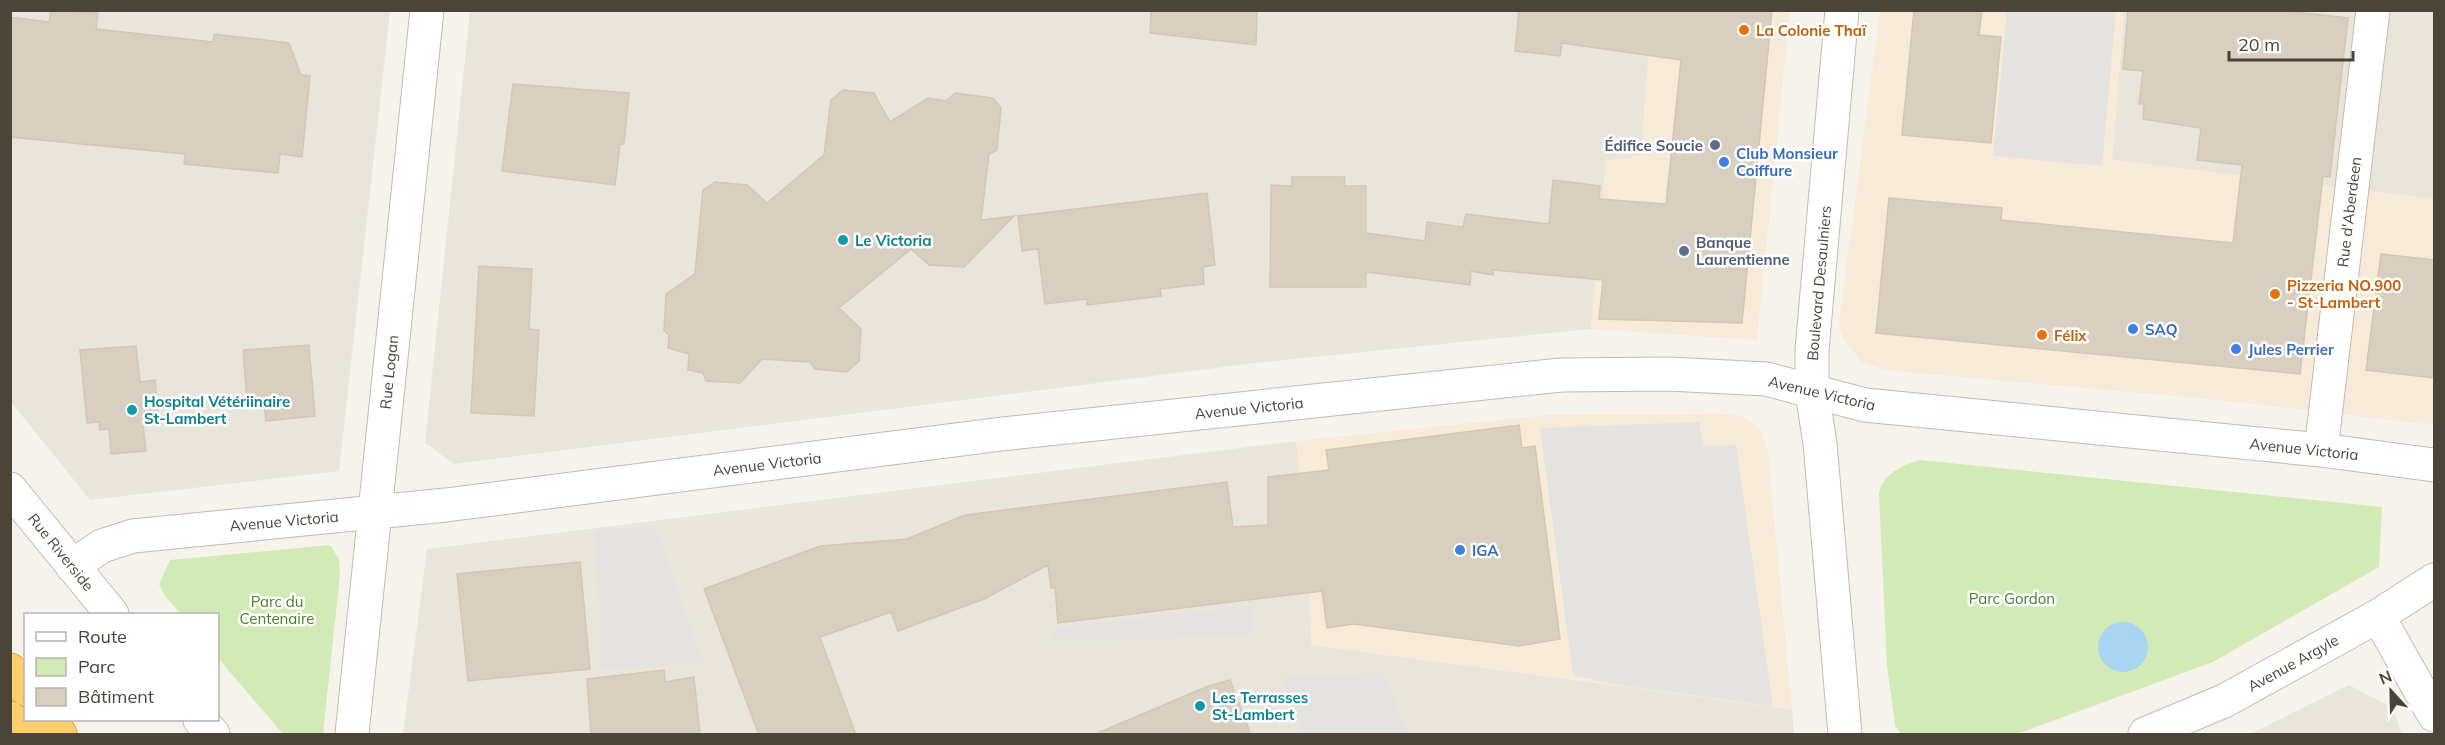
<svg xmlns="http://www.w3.org/2000/svg" width="2445" height="745" font-family="Mulish,sans-serif">
  <style>
    .residential { fill: #eae5da }
    .commercial { fill: #f7ead8 }
    .green { fill: #d2eab5 }
    .parking { fill: #e5e3e0 }
    .water { fill: #a9d4f2 }
    .building { fill: #d8cfc1; stroke: #d3c7b4; stroke-width: 1.5 }
    .lines { fill: none; stroke-linecap: round; stroke-linejoin: round }
    .minor-casing { stroke: #c2bbae; stroke-width: 35 }
    .highway-casing { stroke: #e0a43c; stroke-width: 35 }
    .minor { stroke: #fff; stroke-width: 33 }
    .highway { stroke: #ffcf6e; stroke-width: 33 }
    .food-dot { fill: #e8710a; stroke: #fff; stroke-width: 2 }
    .service-dot { fill: #5c6f8a; stroke: #fff; stroke-width: 2 }
    .shop-dot { fill: #3f7fe0; stroke: #fff; stroke-width: 2 }
    .culture-dot { fill: #0f9aa8; stroke: #fff; stroke-width: 2 }
    .labels { text-anchor: middle; dominant-baseline: central; stroke-width: 5; stroke-linejoin: round; paint-order: stroke }
    .food-label { font-size: 15px; font-weight: bold; fill: #c56008; stroke: #fff; text-anchor: start }
    .service-label { font-size: 15px; font-weight: bold; fill: #4e5e75; stroke: #fff; text-anchor: end }
    .shop-label { font-size: 15px; font-weight: bold; fill: #366cbe; stroke: #fff; text-anchor: start }
    .street-label { font-size: 15px; fill: #4b4439; stroke: #fff }
    .culture-label { font-size: 15px; font-weight: bold; fill: #0d838f; stroke: #fff; text-anchor: start }
    .park-label { font-size: 15px; fill: #4a7f2a; stroke: #fff }
  </style>
  <rect width="100%" height="100%" fill="#f6f3ec"/>
  <path class="residential" d="M10 11H390L339 471 90 500 11 402Z
    M470 11H1652L1641 155 1606 162 1591 329 1255 363 454 464 425 443Z
    M2124 11H2434V199L2112 160Z
    M1296 441 1309 560 1312 645 1792 709 1794 734H403L427 549Z
    M2349 685 2392 707 2402 734H2250Z"/>
  <path class="commercial" d="M1652 11H1790L1757 340 1591 329 1606 161 1641 155Z
    M1880 11H2124L2112 160 2434 199V425L2229 401 1885 370 1863 363 1843 339 1839 324Z
    M1724 414 1743 417 1754 424 1762 432 1768 452 1792 709 1311 645 1309 560 1296 441 1549 415Z"/>
  <path class="green" d="M1920 460 2382 507 2379 567 2213 662 2017 734H1901L1895 725 1887 666 1879 493C1885 472 1901 466 1920 460Z
    M330 545 339 559 340 575 323 734H283L218 658V614H181L164 595 159 584 170 560Z"/>
  <path class="parking" d="M2007 11H2116L2102 166 1993 156Z
    M1699 422 1704 446 1736 445 1773 706 1617 685 1573 675 1540 428Z
    M656 526 703 663 602 669 594 530Z
    M1253 606V635L1054 642 1052 628Z
    M1385 674 1408 734H1303L1281 675Z"/>
  <path class="water" d="M2098 647a25 25 0 1 1 50 0a25 25 0 1 1-50 0Z"/>
  <path class="building" d="M51 10 98 13 96 29 213 42 214 34 289 43 301 75 310 76 302 157 280 154 278 173 184 164 185 154 10 137V17L49 22Z
    M1151 10H1257L1256 45 1150 33Z
    M1519 10H1772L1742 323 1599 319 1603 280 1493 270V275L1471 271 1470 285 1366 272V287H1270L1271 185 1292 186V177H1345L1344 186H1366V233L1425 241 1427 222 1463 227 1466 214 1549 224 1553 180 1600 186 1599 199 1666 204 1681 60 1562 43 1560 56 1515 51Z
    M1914 10H1982L1979 35 2001 37 1991 143 1902 135Z
    M2128 10H2277L2348 18 2330 177 2323 176 2300 374 1876 333 1889 198 2002 208 2001 220 2233 243 2242 165 2197 160 2201 128 2143 119 2144 104H2139L2143 71 2123 69Z
    M513 84 629 93 624 144H620L615 185 502 171Z
    M843 90 874 93 890 122 928 98 946 101 955 93 993 98 1001 108 997 150 989 154 981 220 1014 216 964 267 929 265 911 249 839 308 861 329 859 361 847 372 815 369 810 362 762 359 740 383 706 381 703 373 688 370 689 354 668 348 669 335 664 331 666 294 695 274 703 190 715 182 747 185 767 203 824 155 831 100Z
    M1207 193 1215 265 1203 267 1204 284 1160 289 1161 296 1087 305V299L1045 304 1038 249 1022 251 1018 216Z
    M2381 254 2434 260V378L2366 370Z
    M479 266 532 269 529 329 539 330 534 416 471 413Z
    M309 345 315 416 266 421 264 399 247 400 243 350Z
    M136 346 140 382 155 380 159 422 143 424 146 451 111 454 109 429 100 430 99 422 87 423 80 350Z
    M1519 425 1522 448 1535 446 1560 639 1519 646 1354 624 1327 628 1322 591 1058 623 1055 587 1051 588 1048 565 984 599 898 631 891 612 820 637 856 735H759L704 589 820 546 907 539 965 515 1227 482 1233 527 1268 525V477L1329 470 1326 450Z
    M580 562 590 669 468 681 457 574Z
    M664 670 665 682 694 677 700 735H591L587 679Z
    M1230 680 1251 735H1093L1206 687Z"/>
  <g class="lines">
    <defs>
      <path id="minor" d="M1842 10 1812 350V393L1820 443 1845 734
        M2321 450 2373 10
        M10 489 112 614
        M72 566 102 546 133 536 446 505 1002 434 1561 375 1669 374 1766 379 1865 405 2321 450 2434 465
        M2378 616 2434 715
        M200 720 213 734
        M352 734 427 10
        M2145 734 2224 701 2378 616 2434 580"/>
      <path id="highway" d="M10 670 26 689
        M10 718 28 734
        M49 720 60 734"/>
    </defs>
    <use href="#minor" class="minor-casing"/>
    <use href="#highway" class="highway-casing"/>
    <use href="#minor" class="minor"/>
    <use href="#highway" class="highway"/>
  </g>
  <g class="food-dot">
    <circle cx="1744" cy="30" r="6"/>
    <circle cx="2275" cy="294" r="6"/>
    <circle cx="2042" cy="335" r="6"/>
  </g>
  <g class="service-dot">
    <circle cx="1715" cy="145" r="6"/>
    <circle cx="1684" cy="251" r="6"/>
  </g>
  <g class="shop-dot">
    <circle cx="1724" cy="162" r="6"/>
    <circle cx="2133" cy="329" r="6"/>
    <circle cx="2236" cy="349" r="6"/>
    <circle cx="1460" cy="550" r="6"/>
  </g>
  <g class="culture-dot">
    <circle cx="843" cy="240" r="6"/>
    <circle cx="132" cy="410" r="6"/>
    <circle cx="1200" cy="706" r="6"/>
  </g>
  <g class="labels">
    <g class="food-label">
      <text x="1756" y="30">La Colonie Thaï</text>
      <text x="2287" y="285">Pizzeria NO.900<tspan x="2287" dy="17">- St-Lambert</tspan></text>
      <text x="2054" y="335">Félix</text>
    </g>
    <g class="service-label">
      <text x="1703" y="145">Édifice Soucie</text>
      <text x="1696" y="242" text-anchor="start">Banque<tspan x="1696" dy="17">Laurentienne</tspan></text>
    </g>
    <g class="shop-label">
      <text x="1736" y="153">Club Monsieur<tspan x="1736" dy="17">Coiffure</tspan></text>
      <text x="2145" y="329">SAQ</text>
      <text x="2248" y="349">Jules Perrier</text>
      <text x="1472" y="550">IGA</text>
    </g>
    <g class="street-label">
      <text transform="translate(2349 212) rotate(-83)">Rue d'Aberdeen</text>
      <text transform="translate(1819 283) rotate(-85)">Boulevard Desaulniers</text>
      <text transform="translate(389 372) rotate(-84)">Rue Logan</text>
      <text transform="translate(1822 393) rotate(13)">Avenue Victoria</text>
      <text transform="translate(1249 408) rotate(-6)">Avenue Victoria</text>
      <text transform="translate(2304 449) rotate(6)">Avenue Victoria</text>
      <text transform="translate(767 464) rotate(-7)">Avenue Victoria</text>
      <text transform="translate(284 521) rotate(-5)">Avenue Victoria</text>
      <text transform="translate(61 552) rotate(51)">Rue Riverside</text>
      <text transform="translate(2293 663) rotate(-29)">Avenue Argyle</text>
    </g>
    <g class="culture-label">
      <text x="855" y="240">Le Victoria</text>
      <text x="144" y="401">Hospital Vétériinaire<tspan x="144" dy="17">St-Lambert</tspan></text>
      <text x="1212" y="697">Les Terrasses<tspan x="1212" dy="17">St-Lambert</tspan></text>
    </g>
    <g class="park-label">
      <text x="2012" y="598">Parc Gordon</text>
      <text x="277" y="601">Parc du<tspan x="277" dy="17">Centenaire</tspan></text>
    </g>
  </g>
  <rect width="2445" height="745" fill="none" stroke="#4b4439" stroke-width="24"/>
  <rect x="24" y="613" width="195" height="108" fill="#ffffff" stroke="#b7b4b0" stroke-width="1.5"/>
  <rect x="36" y="632" width="30" height="9" fill="#ffffff" stroke="#b7b4b0" stroke-width="1.5"/>
  <text x="78" y="643" font-size="18" fill="#4b4439">Route</text>
  <rect x="36" y="658" width="30" height="18" fill="#d2eab5" stroke="#b7b4b0" stroke-width="1.5"/>
  <text x="78" y="673" font-size="18" fill="#4b4439">Parc</text>
  <rect x="36" y="688" width="30" height="18" fill="#d8cfc1" stroke="#b7b4b0" stroke-width="1.5"/>
  <text x="78" y="703" font-size="18" fill="#4b4439">Bâtiment</text>
  <g transform="translate(2391 691) rotate(338)" stroke="#ffffff" stroke-width="4.5" paint-order="stroke">
  <path d="M0-4.5L10 22L0 15L-10 22Z" fill="#4b4439"/>
  <text y="-9" font-size="16" font-weight="bold" text-anchor="middle" fill="#4b4439">N</text>
  </g>
  <path d="M2229 51v9h124v-9" fill="none" stroke="#4b4439" stroke-width="3"/>
  <text x="2238" y="51" font-size="18" fill="#4b4439" stroke="#ffffff" stroke-width="4.5" paint-order="stroke">20 m</text>
</svg>
